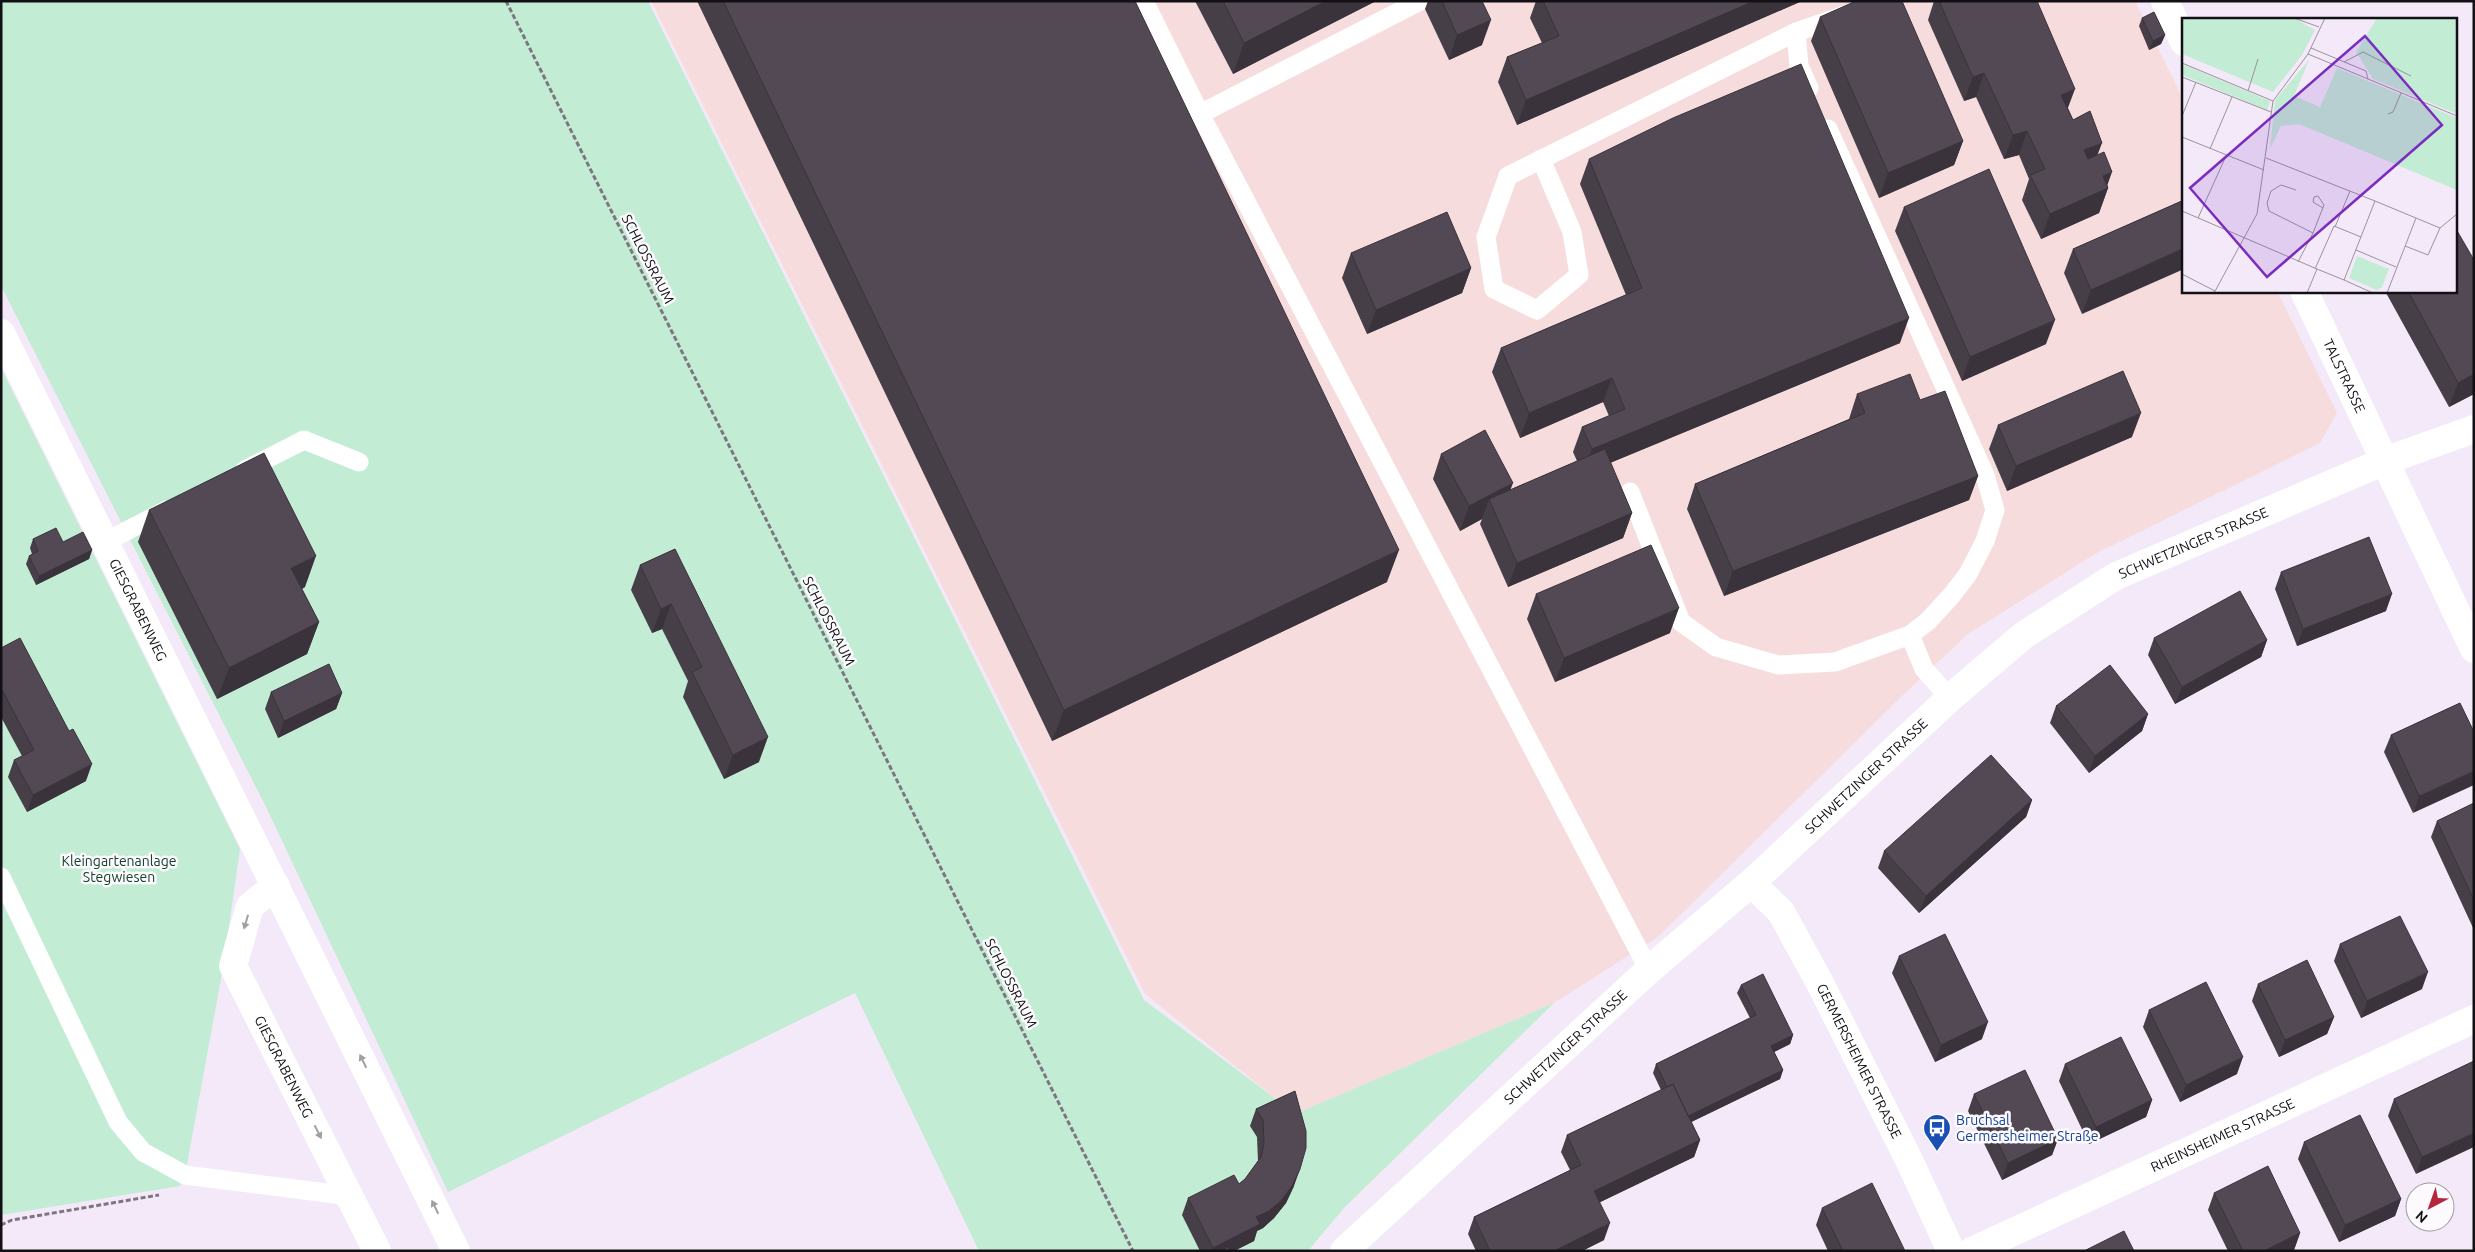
<svg xmlns="http://www.w3.org/2000/svg" width="2475" height="1252" font-family="Ubuntu,sans-serif">
  <style>
    .industrial { fill: #f7dcde }
    .green { fill: #c3ecd5 }
    .lines { fill: none; stroke-linecap: round; stroke-linejoin: round }
    .path { stroke: #7d7680; stroke-width: 3; stroke-dasharray: 5 2.5; stroke-linecap: butt }
    .service { stroke: #fff; stroke-width: 19 }
    .minor { stroke: #fff; stroke-width: 28 }
    .wall { fill: #473f48 }
    .shaded-wall { fill: #3a333b }
    .building { fill: #534954; stroke: #3a333b }
    .oneway { fill: #a19fa1 }
    .labels { text-anchor: middle; dominant-baseline: central; stroke-width: 5; stroke-linejoin: round; paint-order: stroke }
    .street-label { font-size: 14px; fill: #131015; stroke: #fcfafd }
    .park-label { font-size: 14px; fill: #14412c; stroke: #fcfafd }
    .transit-label { font-size: 14px; fill: #164399; stroke: #fcfafd; text-anchor: start }
    .inset-road { fill: none; stroke: #9a929d; stroke-width: 1 }
    .view { fill: #7b2cbf; fill-opacity: 0.15; stroke: #7b2cbf; stroke-width: 2.5 }
    .inset-edge { fill: none; stroke: #131015; stroke-width: 2.5 }
  </style>
  <rect width="100%" height="100%" fill="#f4e9f8"/>
  <path class="industrial" d="M651 1H2135L2184 101V291H2277L2337 413 2320 443 2095 554 1968 634 1900 698 1658 937 1554 1003 1302 1111 1280 1102 1145 994Z"/>
  <path class="green" d="M1 1H648L1144 1000 1280 1102 1302 1111 1554 1003 1344 1208 1308 1251H979L855 993 448 1192 267 809 1 286Z
    M1 368 240 849 223 968 185 1175 180 1186 1 1215Z"/>
  <g class="lines">
    <path class="path" d="M506 1 1133 1251
      M1 1225 12 1220 159 1195"/>
    <path class="service" d="M1144 1 1200 114 1649 970
      M1809 88 1799 66 1796 32 1886 1
      M1200 114 1420 1
      M1541 159 1572 232 1579 275 1537 310 1494 289 1486 237 1508 176 1796 32
      M245 470 304 440 359 462
      M1630 492 1681 622 1716 647 1778 665 1835 662 1910 635 1928 621 1951 596 1968 574 1985 541 1995 510 1985 475 1828 129
      M105 542 167 510
      M1910 635 1924 669 1950 698
      M1 877 118 1122 143 1152 185 1175 350 1196"/>
    <g class="minor">
      <path d="M2165 1 2184 42"/>
      <path id="s1" d="M2304 291 2474 649"/>
      <path id="s2" d="M1 333 456 1251"/>
      <path id="s3" d="M1751 883 1781 912 1821 985 1910 1162 1951 1251"/>
      <path id="s4" d="M276 886 250 906 233 966 377 1251"/>
      <path id="s5" d="M1344 1251 1649 970 1751 883 1950 698 2024 635 2116 576 2385 461 2474 429"/>
      <path id="s6" d="M1972 1251 2474 1019"/>
    </g>
  </g>
  <path class="wall" d="M697 1H1135L1387 582 1052 741Z
    M1195 1H1376L1233 74Z
    M1428 1H1482V45L1449 60 1425 9Z
    M1536 1H1802L1517 125 1498 82 1507 57 1542 43 1530 18Z
    M1934 1H2037L2068 108 2073 120 2097 155 2108 188 2099 213 2041 239 2022 200 2029 179 2019 155 2004 159 1976 97 1964 101 1928 20Z
    M1820 17 1963 141 1954 165 1879 198 1811 41Z
    M2142 18 2165 35 2161 44 2149 50 2139 26Z
    M1589 159 1900 343 1610 463 1632 513 1623 538 1508 587 1480 524 1482 519 1460 531 1433 479 1441 454 1510 490 1577 461 1573 452 1582 427 1609 416 1603 402 1520 438 1492 372 1501 348 1626 295 1580 184Z
    M2184 200 2082 314 2064 273 2073 249Z
    M1904 207 2046 344 1962 381 1895 231Z
    M1351 253 1471 268 1462 293 1367 334 1342 278Z
    M2385 291H2456L2474 394 2449 407Z
    M1857 394 1920 400 1978 476 1969 500 1724 596 1687 509 1695 484 1849 419Z
    M1998 425 2132 437 2007 491 1989 449Z
    M149 510 305 587 302 589 319 622 307 654 217 699 138 542Z
    M33 539 63 542 92 550 89 559 36 585 26 564 29 556 32 554 30 548Z
    M675 549 759 762 724 779 683 697 688 681 662 629 652 633 631 590 640 565Z
    M2281 572 2386 611 2297 646 2275 589Z
    M1536 594 1670 633 1555 682 1527 619Z
    M2154 638 2267 640 2261 657 2175 704 2148 655Z
    M1 648 69 731 86 781 27 812 8 777 14 760 22 756 1 717Z
    M271 692 342 693 336 709 278 738 265 709Z
    M2460 703 2413 813 2384 752 2391 735Z
    M2056 706 2148 714 2142 731 2089 773 2050 723Z
    M2032 800 2026 817 1919 913 1878 868 1884 851Z
    M2474 803V930L2431 837 2437 821Z
    M2340 944 2422 989 2361 1018 2334 961Z
    M1899 956 1982 1039 1935 1062 1892 973Z
    M2258 984 2334 1017 2327 1034 2279 1057 2252 1001Z
    M1741 985 1793 1035 1790 1044 1774 1052 1783 1070 1780 1079 1691 1122 1700 1140 1694 1157 1600 1202 1604 1240 1582 1251H1476L1468 1234 1474 1217 1570 1170 1561 1152 1567 1135 1661 1090 1653 1073 1656 1064 1750 1018 1737 993Z
    M2149 1010 2237 1074 2180 1102 2143 1027Z
    M2474 1061 2416 1174 2388 1116 2394 1099Z
    M2065 1064 2152 1100 2146 1117 2089 1144 2059 1081Z
    M1295 1091 1294 1186 1286 1203 1274 1218 1263 1228 1257 1231 1254 1241 1234 1251H1200L1182 1215 1188 1198 1239 1184 1245 1179 1258 1161 1257 1137 1250 1126 1256 1109Z
    M1974 1094 2058 1139 2052 1155 2002 1180 1968 1111Z
    M2304 1142 2401 1199 2395 1216 2339 1242 2298 1159Z
    M2214 1193 2300 1233 2294 1250 2293 1251H2228L2208 1210Z
    M1822 1208 1905 1251H1828L1816 1225Z"/>
  <path class="shaded-wall" d="M1326 1H1376L1233 74 1244 43Z
    M1754 1H1802L1517 125 1526 100Z
    M1491 20 1482 45 1449 60 1457 35Z
    M2165 35 2161 44 2149 50 2153 41Z
    M1984 73 1976 97 1964 101 1973 77Z
    M2075 89 2066 113 2061 95Z
    M2027 131 2019 155 2004 159 2013 135Z
    M1963 141 1954 165 1879 198 1888 173Z
    M2102 143 2093 167 2075 174 2084 150Z
    M2112 172 2106 189 2108 188 2099 213 2041 239 2050 214 2103 176Z
    M2184 248V269L2082 314 2091 290Z
    M1471 268 1462 293 1367 334 1376 310Z
    M1909 318 1900 343 1583 474 1592 449Z
    M2055 320 2046 344 1962 381 1970 357Z
    M2474 374V394L2449 407 2458 383Z
    M1612 378 1603 402 1520 438 1529 413Z
    M2141 413 2132 437 2007 491 2016 466Z
    M1978 476 1969 500 1724 596 1733 571Z
    M1513 483 1504 507 1489 499 1482 519 1460 531 1469 506Z
    M1632 513 1623 538 1508 587 1517 563Z
    M92 550 89 559 36 585 39 576Z
    M1399 550 1387 582 1052 741 1064 710Z
    M316 556 305 587 280 600 291 568Z
    M2392 594 2386 611 2297 646 2303 629Z
    M671 604 662 629 652 633 661 609Z
    M1679 608 1670 633 1555 682 1564 658Z
    M319 622 307 654 217 699 229 668Z
    M2267 640 2261 657 2175 704 2182 687Z
    M342 693 336 709 278 738 284 721Z
    M2148 714 2142 731 2089 773 2095 756Z
    M768 737 759 762 724 779 733 755Z
    M92 764 86 781 27 812 33 795Z
    M2474 771V785L2413 813 2419 796Z
    M2032 800 2026 817 1919 913 1926 896Z
    M2428 972 2422 989 2361 1018 2367 1001Z
    M2334 1017 2327 1034 2279 1057 2285 1040Z
    M1988 1022 1982 1039 1935 1062 1941 1045Z
    M1793 1035 1790 1044 1768 1055 1771 1046Z
    M2243 1057 2237 1074 2180 1102 2186 1085Z
    M1783 1070 1780 1079 1679 1128 1683 1119Z
    M2152 1100 2146 1117 2089 1144 2096 1127Z
    M2474 1133V1147L2416 1174 2422 1157Z
    M2058 1139 2052 1155 2002 1180 2008 1163Z
    M1700 1140 1694 1157 1588 1208 1594 1191Z
    M1300 1169 1294 1186 1286 1203 1274 1218 1263 1228 1257 1231 1254 1241 1234 1251H1212L1213 1248 1256 1217Z
    M2401 1199 2395 1216 2339 1242 2345 1225Z
    M1610 1223 1604 1240 1582 1251H1554Z
    M2300 1233 2294 1250 2293 1251H2264Z"/>
  <path class="building" d="M723 1H1135L1399 550 1064 710Z
    M1223 1H1326L1244 43Z
    M1442 1H1482L1491 20 1457 35Z
    M1543 1H1754L1526 100 1507 57 1559 36Z
    M1856 1H1902L1963 141 1888 173 1820 17Z
    M1939 1H2037L2075 89 2061 95 2073 120 2090 111 2102 143 2084 150 2088 159 2104 152 2112 172 2103 176 2108 188 2050 214 2030 175 2045 169 2027 131 2013 135 1984 73 1973 77Z
    M2154 12 2165 35 2153 41 2142 18Z
    M1801 64 1909 318 1592 449 1582 427 1625 409 1612 378 1529 413 1501 348 1642 288 1589 159 1673 118Z
    M1989 169 2055 320 1970 357 1904 207Z
    M2184 200V248L2091 290 2073 249Z
    M1447 212 1471 268 1376 310 1351 253Z
    M2456 229 2474 260V374L2458 383 2408 291H2456Z
    M2123 371 2141 413 2016 466 1998 425Z
    M1910 374 1920 400 1945 391 1978 476 1733 571 1695 484 1865 413 1857 394Z
    M1485 430 1513 483 1469 506 1441 454Z
    M1605 449 1632 513 1517 563 1489 499Z
    M264 453 316 556 291 568 319 622 229 668 149 510Z
    M56 528 63 542 83 532 92 550 39 576 29 556 38 551 33 539Z
    M2369 537 2392 594 2303 629 2281 572Z
    M1651 545 1679 608 1564 658 1536 594Z
    M675 549 768 737 733 755 692 672 702 667 671 604 661 609 640 565Z
    M2240 591 2267 640 2182 687 2154 638Z
    M20 638 69 731 73 729 92 764 33 795 14 760 34 750 1 688V648Z
    M329 664 342 693 284 721 271 692Z
    M2110 665 2148 714 2095 756 2056 706Z
    M2460 703 2474 732V771L2419 796 2391 735Z
    M1991 755 2032 800 1926 896 1884 851Z
    M2474 803V900L2437 821Z
    M2400 916 2428 972 2367 1001 2340 944Z
    M1945 934 1988 1022 1941 1045 1899 956Z
    M2307 960 2334 1017 2285 1040 2258 984Z
    M1763 974 1793 1035 1771 1046 1783 1070 1688 1116 1673 1084 1667 1087 1656 1064 1756 1015 1741 985Z
    M2206 982 2243 1057 2186 1085 2149 1010Z
    M2121 1037 2152 1100 2096 1127 2065 1064Z
    M2474 1061V1133L2422 1157 2394 1099Z
    M2025 1070 2058 1139 2008 1163 1974 1094Z
    M1673 1084 1700 1140 1594 1191 1610 1223 1554 1251H1490L1474 1217 1581 1165 1567 1135Z
    M1295 1091 1306 1131V1148L1300 1169 1292 1186 1281 1201 1269 1211 1256 1217 1260 1224 1213 1248 1188 1198 1234 1175 1239 1184 1245 1179 1261 1157 1264 1144 1263 1120 1256 1109Z
    M2360 1115 2401 1199 2345 1225 2304 1142Z
    M2268 1166 2300 1233 2264 1251H2243L2214 1193Z
    M1872 1183 1905 1251H1843L1822 1208Z
    M2124 1231 2134 1251H2084Z
    M1228 1247 1230 1251H1221Z"/>
  <defs><path id="oneway-solid" d="M-6-.8H1V-3.2L6.5 0L1 3.2V.8H-6Z" transform="scale(1.25)"/></defs>
  <g class="oneway">
    <use href="#oneway-solid" transform="translate(246 922) rotate(106)"/>
    <use href="#oneway-solid" transform="translate(363 1061) rotate(-116)"/>
    <use href="#oneway-solid" transform="translate(318 1132) rotate(63)"/>
    <use href="#oneway-solid" transform="translate(435 1207) rotate(-116)"/>
  </g>
  <defs>
    <symbol id="bus-pin" viewBox="-11 -11 22 30"><path d="M0 17L-7.5 6A9.5 9.5 0 1 1 7.5 6Z" fill="#1a4fb4" stroke="#fcfafd"/><path d="M-5-6H5V4H4V6H2V4H-2V6H-4V4H-5ZM-3.5-4V0h7V-4ZM-3.5 1.2v1.5H-2V1.2ZM2 1.2v1.5H3.5V1.2Z" fill="#fff"/></symbol>
  </defs>
  <g fill-rule="evenodd">
    <use href="#bus-pin" x="1921" y="1112" width="32" height="43"/>
  </g>
  <g class="labels">
    <g class="street-label">
      <text transform="translate(648 259) rotate(63)">SCHLOSSRAUM</text>
      <text stroke="none"><textPath href="#s1" startOffset="94">TALSTRASSE</textPath></text>
      <text stroke="none"><textPath href="#s5" startOffset="1111">SCHWETZINGER STRASSE</textPath></text>
      <text stroke="none"><textPath href="#s2" startOffset="309">GIESGRABENWEG</textPath></text>
      <text transform="translate(829 621) rotate(63)">SCHLOSSRAUM</text>
      <text stroke="none"><textPath href="#s5" startOffset="706">SCHWETZINGER STRASSE</textPath></text>
      <text transform="translate(1011 983) rotate(63)">SCHLOSSRAUM</text>
      <text stroke="none"><textPath href="#s5" startOffset="301">SCHWETZINGER STRASSE</textPath></text>
      <text stroke="none"><textPath href="#s3" startOffset="210">GERMERSHEIMER STRASSE</textPath></text>
      <text stroke="none"><textPath href="#s4" startOffset="208">GIESGRABENWEG</textPath></text>
      <text stroke="none"><textPath href="#s6" startOffset="276">RHEINSHEIMER STRASSE</textPath></text>
    </g>
    <g class="park-label">
      <text x="119" y="861">Kleingartenanlage<tspan x="119" dy="16">Stegwiesen</tspan></text>
    </g>
    <g class="transit-label">
      <text x="1956" y="1120">Bruchsal<tspan x="1956" dy="16">Germersheimer Straße</tspan></text>
    </g>
  </g>
  <g transform="translate(2182 18)">
    <rect width="275" height="275" fill="#f4e9f8"/>
    <path d="M0 0H112L133 12 120 37 91 74 0 36ZM195 0H275V96L191 61 174 34ZM127 42 112 78 138 89 155 50 275 100V172L117 106 99 108 88 131 93 82ZM0 46 88 83 85 92 0 57ZM175 238 207 251 200 269 195 272 167 260Z" fill="#c3ecd5"/>
    <path class="inset-road" d="M112 0 137 9M129 30 184 53 186 61M126 36 275 98M162 44 181 34 229 58M0 45 91 83M0 59 89 94M66 73 76 41M206 96 211 94 219 75M0 98 14 64M0 119 82 152M28 131 50 79M84 140 193 183 162 262 191 275M114 172 99 167 89 173 85 185 87 193 131 215 116 244M193 183 258 210 275 196M0 193 135 251 125 275M16 200 44 138M153 209 168 173M131 215 142 187 136 178 132 179 131 184 141 190M223 228 246 237 258 210M174 232 214 249M133 251 152 208 179 219M135 251 162 262M0 256 33 273M32 275 75 196 91 83 126 36 143 0M205 275 234 200"/>
    <path class="view" d="M183 18 260 107 85 259 8 170Z"/>
    <rect width="275" height="275" class="inset-edge"/>
  </g>
  <rect width="2475" height="1252" fill="none" stroke="#131015" stroke-width="5"/>
  <g transform="translate(2430 1207) rotate(221)"><circle r="24" fill="#fcfafd" stroke="#9f9ca0"/>
  <path d="M0-4L9 19L0 12L-9 19Z" fill="#b7253d"/>
  <text y="-8" font-size="14" font-weight="bold" text-anchor="middle" fill="#131015">N</text>
  </g>
</svg>
